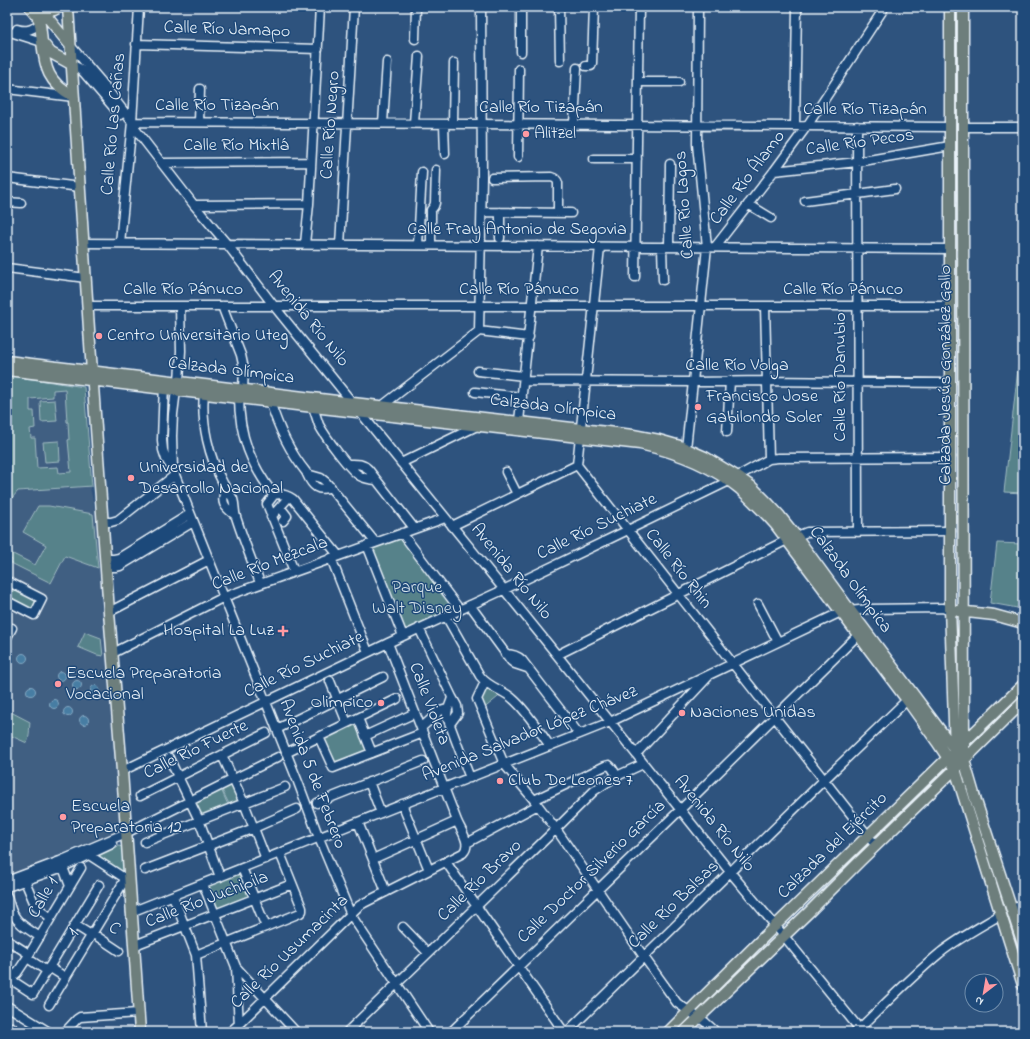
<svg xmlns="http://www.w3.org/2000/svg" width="1030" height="1039" font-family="'Indie Flower',sans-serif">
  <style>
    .built { fill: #415e82 }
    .green { fill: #56828a; stroke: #9fbac1; fill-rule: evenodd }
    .water { fill: #467da3; stroke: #87abc5 }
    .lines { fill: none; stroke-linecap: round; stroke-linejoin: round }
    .minor-casing { stroke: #e8f1f8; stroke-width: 11 }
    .major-casing { stroke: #e8f1f8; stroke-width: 13 }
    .minor { stroke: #1f4a7a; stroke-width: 8 }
    .major { stroke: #6d7e7c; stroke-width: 10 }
    .poi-dot { fill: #ff9aa2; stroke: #1f4a7a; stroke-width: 1.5 }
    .labels { text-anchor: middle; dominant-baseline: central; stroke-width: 3; stroke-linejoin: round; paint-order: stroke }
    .street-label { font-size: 18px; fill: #e8f1f8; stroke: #1f4a7a }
    .poi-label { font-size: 18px; fill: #e8f1f8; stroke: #1f4a7a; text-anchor: start }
    .park-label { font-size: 18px; fill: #d2e0e8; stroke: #1f4a7a }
  </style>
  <rect width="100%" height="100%" fill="#2e537e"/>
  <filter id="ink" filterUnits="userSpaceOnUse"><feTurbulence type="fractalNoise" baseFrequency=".025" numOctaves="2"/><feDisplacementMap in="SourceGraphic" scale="8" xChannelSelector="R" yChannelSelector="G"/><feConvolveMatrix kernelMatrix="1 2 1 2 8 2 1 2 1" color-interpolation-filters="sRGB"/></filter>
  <g filter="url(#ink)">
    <path class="built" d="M7 375 84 387 90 488 97 518 107 659 121 830 7 876Z"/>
    <path class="green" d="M1023 344V493L1004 492 1019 360Z
      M7 375 84 387 92 486 18 491 7 504ZM65 389 67 422H68L69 440H68L71 472 59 473 58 467 37 468 35 438H31L30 429 35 428 34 411H30V399L53 397V390Z
      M55 400 57 421 41 422 40 401Z
      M59 441 60 461 45 462 43 442Z
      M38 506H49L93 514 98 568 65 556 51 583 11 563 12 560 7 557 9 552 35 565 46 545 23 532Z
      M402 533 460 610 403 636 367 545Z
      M997 543 1023 544V609L990 603Z
      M7 577 41 595 30 616 7 604Z
      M85 632 101 638 103 656 97 655 78 647Z
      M485 683 503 693 482 710 480 692Z
      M7 710 30 722C29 730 30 736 27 743L7 734Z
      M358 721 370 751 334 765 324 739Z
      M233 782 242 802 230 806 221 788Z
      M220 787 229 807 201 818 191 801Z
      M119 846 122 847 124 874 93 855Z
      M242 868 254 899 215 914 203 884Z"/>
    <path class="water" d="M18.5 658a4.5 4.5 0 1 1 9 0a4.5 4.5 0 1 1-9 0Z
      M56.5 676a4.5 4.5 0 1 1 9 0a4.5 4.5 0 1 1-9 0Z
      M72.5 685a4.5 4.5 0 1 1 9 0a4.5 4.5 0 1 1-9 0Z
      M90.5 690a4.5 4.5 0 1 1 9 0a4.5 4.5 0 1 1-9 0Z
      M26.5 691a4.5 4.5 0 1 1 9 0a4.5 4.5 0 1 1-9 0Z
      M49.5 704a4.5 4.5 0 1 1 9 0a4.5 4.5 0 1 1-9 0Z
      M63.5 712a4.5 4.5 0 1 1 9 0a4.5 4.5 0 1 1-9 0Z
      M79.5 720a4.5 4.5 0 1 1 9 0a4.5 4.5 0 1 1-9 0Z"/>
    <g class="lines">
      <defs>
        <path id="minor" d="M521 7V52
          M559 7 560 61
          M17 29C27 32 31 30 40 24
          M7 31 42 42
          M415 39 416 7
          M136 44 318 49
          M70 45 100 80 132 122 136 130 194 205 227 244 274 306 557 655 731 873 784 936 862 1032
          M71 64 79 68 84 73 120 115
          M586 66H591L592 63 594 7
          M638 82H679
          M7 89 74 97
          M132 122 950 127
          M199 122 200 89
          M383 123 387 62
          M414 123 419 56
          M444 124 445 154
          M453 124 454 63
          M574 124 577 68
          M795 126 797 7
          M857 126 858 532
          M963 127H1023
          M518 157 519 69
          M594 159H637
          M162 163 311 162
          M774 171 857 162 950 146
          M7 178 80 187
          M492 178 551 177C555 178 557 179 558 183V212
          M805 201 895 189
          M7 202 21 203
          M748 204 771 218
          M194 205 309 204
          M482 212 571 213
          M500 238V212
          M83 243 950 249
          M120 243 132 122 139 7
          M305 244 309 204 320 7
          M340 245 354 7
          M418 245 422 172
          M431 245V210L434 206 435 203 436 170
          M600 247 577 465 876 846
          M662 247 663 280
          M669 247 670 164
          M715 247 774 171 807 126 883 10V7
          M7 268 86 278
          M635 277 639 7
          M88 306H951
          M222 306 241 355 244 369 243 389
          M765 306 769 459
          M479 331 482 177 481 7
          M478 371 524 376
          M524 381 693 382 766 381 951 383
          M164 384 162 440 163 450 166 459 173 470 298 782 319 838 351 915 429 1032
          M475 392 522 397
          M204 394C201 424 209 457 223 483 226 489 230 493 233 499 235 505 234 511 236 517 243 539 252 561 260 583
          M239 397C239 436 251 465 274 495
          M270 401C278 427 289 451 306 472 309 478 310 483 316 487 321 490 326 489 331 487
          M382 406 479 331 529 337
          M313 407C315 413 317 419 319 425 325 436 350 471 360 476 365 479 370 479 376 480
          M519 421 538 246
          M727 432 730 381
          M686 449 707 247 697 144 698 7
          M401 463 477 426
          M348 464C356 464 362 463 368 469L414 528
          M173 470 172 436 173 414 176 390 179 381 181 351 180 306
          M506 472 517 494
          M307 474 321 478 326 482 375 542
          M226 489C220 502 224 507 235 515
          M280 507 287 516 283 521
          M271 517 289 497
          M103 522H111L118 520 175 475
          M452 526 577 465
          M402 533 460 610
          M367 545 403 636
          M331 558 368 652
          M106 559H114L119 558 190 514
          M106 567H115L120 566 193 522
          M294 571 267 504 274 495C281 493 287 495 293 499L338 555
          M7 581 42 599 34 615 7 601
          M758 604 778 642
          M470 605 511 661 515 664 527 668
          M109 612 209 560
          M446 616 480 676C489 688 502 689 513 699 527 711 539 731 550 746
          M419 628 452 697C451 704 446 709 447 717L470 778
          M7 637 12 628
          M113 653 224 597 445 518
          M505 654C512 654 517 655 522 660L579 734
          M557 655 787 540 807 532 951 531
          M330 681 347 723
          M485 682 477 699 504 764 534 800 556 829 644 957 677 1003 705 1022 716 1032
          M358 718 372 753
          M450 724 458 713 457 706 452 697
          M421 728 440 711 447 709
          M277 729 383 677
          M365 736 415 713
          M319 737 333 768 423 733
          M286 753 397 699
          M636 754 708 677
          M222 755 244 803 266 859
          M169 758 199 820 220 877
          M122 771 388 643 503 590 628 530 729 481 769 459 778 458 951 457
          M369 782 381 813
          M140 796 266 733
          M534 800 605 766 609 765 612 768 617 776
          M317 803 423 761
          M402 804 429 870
          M358 822 386 892
          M145 842 285 787
          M467 843 538 805
          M88 852 89 855 129 881
          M373 859 457 821
          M61 862 70 886
          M446 862 564 1032
          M242 868 266 927
          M145 870 254 828 297 809
          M7 881 60 861 126 833 278 757
          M25 881 33 900 36 906 51 918
          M203 884 236 967 296 1032
          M7 887 63 867 112 844
          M7 896C9 902 10 908 13 914 19 925 30 930 40 937
          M173 896 196 955 202 1032
          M1011 909 1023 905
          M131 912 610 722 841 612 868 609 943 608 950 611
          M75 925 91 935
          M403 927 428 953
          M92 933 119 951
          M7 940 29 954
          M134 947 140 943 292 884
          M196 955 300 913 302 911V908L280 853
          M27 958 47 971
          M49 967 65 977
          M236 967 239 1027
          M7 977 33 994 99 885
          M7 982 10 979 17 973 27 958 81 868
          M49 1005 126 878
          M7 1006 49 1032
          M857 1031C884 1005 911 977 940 953 959 938 980 927 1000 915
          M10 1032 12 1027
          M65 1032 77 1019 80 1017 138 1013
          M230 1032 238 1025 359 906 364 903 463 853C472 844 461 831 457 821L388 643
          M347 1032 556 829 594 791 617 776 643 764
          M451 1032 680 810 858 635
          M567 1032 824 780 907 700"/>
        <path id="major" d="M30 7C33 11 37 15 39 20 41 27 41 35 42 42 45 68 48 83 73 96
          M39 7 70 45
          M68 7 89 329 109 612 122 771 140 1032
          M950 7V608L955 750V769L1023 985
          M963 7V176L964 760 976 801 1023 944
          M44 13 54 10 60 7
          M42 42 51 53 71 64
          M7 361 353 403 633 435 659 440 680 446 705 457 738 477 751 486 767 502 780 516 796 536 850 610 955 750 964 760
          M7 370 313 407 640 444C676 452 711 465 740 489 752 500 764 512 775 524L907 700 937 742 955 769
          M958 611 994 615 1023 623
          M668 1032 775 926 1023 685
          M684 1032 809 912 860 861 955 769 1023 702"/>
      </defs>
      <use href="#minor" class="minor-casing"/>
      <use href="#major" class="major-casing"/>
      <use href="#minor" class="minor"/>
      <use href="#major" class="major"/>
    </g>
  </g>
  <g class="poi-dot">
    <circle cx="526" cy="134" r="4"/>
    <circle cx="99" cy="336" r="4"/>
    <circle cx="698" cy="407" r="4"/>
    <circle cx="131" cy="478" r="4"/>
    <path d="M281 625h4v4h4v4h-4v4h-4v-4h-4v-4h4z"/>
    <circle cx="58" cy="684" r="4"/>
    <circle cx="381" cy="703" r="4"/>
    <circle cx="682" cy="713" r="4"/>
    <circle cx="500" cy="781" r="4"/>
    <circle cx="63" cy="817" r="4"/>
  </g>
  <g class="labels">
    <g class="street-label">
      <text transform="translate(227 30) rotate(2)">Calle Río Jamapo</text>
      <text x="217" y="106">Calle Río Tizapán</text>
      <text x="541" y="108">Calle Río Tizapán</text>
      <text x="865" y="110">Calle Río Tizapán</text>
      <text transform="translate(114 124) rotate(-85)">Calle Río Las Cañas</text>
      <text transform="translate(331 125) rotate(-86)">Calle Río Negro</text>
      <text transform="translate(860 143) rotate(-8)">Calle Río Pecos</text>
      <text x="236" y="146">Calle Río Mixtlá</text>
      <text transform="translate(748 178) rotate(-53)">Calle Río Álamo</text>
      <text transform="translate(685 205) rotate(-94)">Calle Río Lagos</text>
      <text x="517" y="230">Calle Fray Antonio de Segovia</text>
      <text x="183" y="290">Calle Río Pánuco</text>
      <text x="519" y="290">Calle Río Pánuco</text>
      <text x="843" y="290">Calle Río Pánuco</text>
      <text transform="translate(308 319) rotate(51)">Avenida Río Nilo</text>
      <text x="737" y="366">Calle Río Volga</text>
      <text transform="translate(231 371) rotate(7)">Calzada Olímpica</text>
      <text transform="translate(946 375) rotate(-90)">Calzada Jesús González Gallo</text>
      <text transform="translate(841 377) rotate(-90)">Calle Río Danubio</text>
      <text transform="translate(553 408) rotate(7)">Calzada Olímpica</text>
      <text transform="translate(597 527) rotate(-26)">Calle Río Suchiate</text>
      <text transform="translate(270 564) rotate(-21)">Calle Río Mezcala</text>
      <text transform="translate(678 569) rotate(52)">Calle Río Rhin</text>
      <text transform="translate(511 572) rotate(51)">Avenida Río Nilo</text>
      <text transform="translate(850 580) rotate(54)">Calzada Olímpica</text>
      <text transform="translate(304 665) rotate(-26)">Calle Río Suchiate</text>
      <text transform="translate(429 704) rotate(69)">Calle Violeta</text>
      <text transform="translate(530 734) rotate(-22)">Avenida Salvador López Chávez</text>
      <text transform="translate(196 750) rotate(-26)">Calle Río Fuerte</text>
      <text transform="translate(312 774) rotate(69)">Avenida 5 de Febrero</text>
      <text transform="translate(714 824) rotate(51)">Avenida Río Nilo</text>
      <text transform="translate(833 846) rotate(-44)">Calzada del Ejército</text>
      <text transform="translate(592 872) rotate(-44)">Calle Doctor Silverio García</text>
      <text transform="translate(480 881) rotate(-44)">Calle Río Bravo</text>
      <text transform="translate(44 898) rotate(-60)">Calle 1</text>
      <text transform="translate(207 900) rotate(-21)">Calle Río Juchipila</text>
      <text transform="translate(674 905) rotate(-44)">Calle Río Balsas</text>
      <text transform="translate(114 929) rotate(33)">C</text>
      <text transform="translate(74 933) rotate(-59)">1</text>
      <text transform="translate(290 952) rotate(-44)">Calle Río Usumacinta</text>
    </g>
    <g class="poi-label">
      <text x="534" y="134">Alitzel</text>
      <text x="107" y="336">Centro Universitario Uteg</text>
      <text x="706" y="397">Francisco Jose<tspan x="706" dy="21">Gabilondo Soler</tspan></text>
      <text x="139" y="468">Universidad de<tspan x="139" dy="21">Desarrollo Nacional</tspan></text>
      <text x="274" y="631" text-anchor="end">Hospital La Luz</text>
      <text x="66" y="674">Escuela Preparatoria<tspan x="66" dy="21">Vocacional</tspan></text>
      <text x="373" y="703" text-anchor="end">Olimpico</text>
      <text x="690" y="713">Naciones Unidas</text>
      <text x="508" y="781">Club De Leones 7</text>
      <text x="71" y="807">Escuela<tspan x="71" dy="21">Preparatoria 12</tspan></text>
    </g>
    <g class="park-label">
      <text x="417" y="588">Parque<tspan x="417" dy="21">Walt Disney</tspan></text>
    </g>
  </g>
  <rect width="1030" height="1039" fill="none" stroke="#1f4a7a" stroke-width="24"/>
  <rect x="12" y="12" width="1006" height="1015" fill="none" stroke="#e8f1f8" stroke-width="1.5" filter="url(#ink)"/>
  <g transform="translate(984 993) rotate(211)"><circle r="19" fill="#1f4a7a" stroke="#6f8dac"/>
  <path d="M0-3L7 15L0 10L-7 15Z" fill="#ff9aa2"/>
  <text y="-6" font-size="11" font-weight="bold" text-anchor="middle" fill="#e8f1f8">N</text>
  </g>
</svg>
